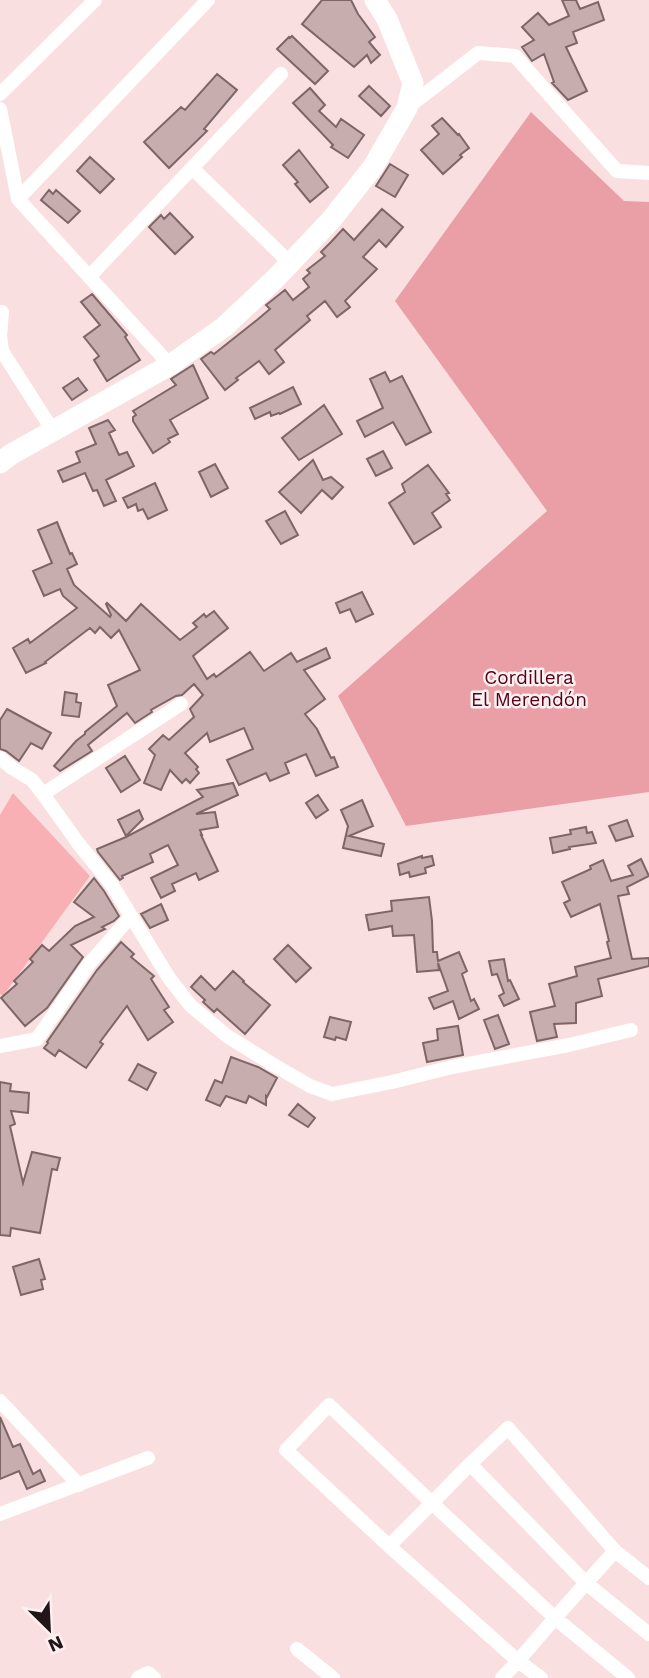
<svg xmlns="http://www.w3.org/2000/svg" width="649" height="1678" font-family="'Work Sans',sans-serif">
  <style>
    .green { fill: #f9b0b5 }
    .forest { fill: #e99fa5 }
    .building { fill: #c7adae; stroke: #7d6667; stroke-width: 2 }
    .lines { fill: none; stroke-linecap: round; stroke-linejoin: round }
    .street { stroke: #fff; stroke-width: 14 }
    .secondary { stroke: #fff; stroke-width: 21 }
    .labels { text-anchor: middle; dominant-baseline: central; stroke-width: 5; stroke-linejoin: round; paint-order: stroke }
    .park-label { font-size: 19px; fill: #570018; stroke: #fcf0f1 }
  </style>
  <rect width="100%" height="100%" fill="#fadfe0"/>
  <path class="green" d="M13 793 90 876 3 996 0 994V815Z"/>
  <path class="forest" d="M531 112 624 201 649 202V792L406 826 338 696 547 511 395 301Z"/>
  <path class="building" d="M322 0H351L358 14 375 37 369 42 380 55 371 63 367 55 354 67 302 24Z
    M562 0H576L580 9 598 2 604 20 573 32 577 43 566 47 587 91 568 100 552 83 554 82 544 54 532 61 522 47 534 40 522 27 538 13 549 25 569 16Z
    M292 36 328 71 315 84 277 49 289 37 290 38Z
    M217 74 237 90 204 129 207 131 169 168 144 142 181 107 185 110Z
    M369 86 390 106 381 116 359 96Z
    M310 88 325 105 319 111 336 127 341 119 364 135 348 158 331 147 333 145 293 103Z
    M442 118 458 135 459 134 469 148 460 155 462 157 443 174 421 150 439 134 432 126Z
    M299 150 328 187 310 202 295 184 298 182 283 165Z
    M90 157 114 179 100 193 77 171Z
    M390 164 408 175 395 197 376 186Z
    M49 190 53 194 56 190 80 211 68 223 41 200Z
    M382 209 403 227 386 247 379 240 363 257 377 269 345 301 350 307 337 317 325 301 307 316 310 320 275 350 284 362 269 374 259 361 236 378 238 380 225 390 201 359 211 352 214 354 257 320 270 309 266 305 285 290 293 300 309 287 303 279 310 273 307 270 325 256 321 252 331 242 343 229 354 240Z
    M170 213 193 237 175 254 149 227 161 215 164 219Z
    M92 294 127 335 125 337 140 360 107 381 94 360 99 356 84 337 100 325 81 302Z
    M193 365 208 398 170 420 178 434 168 439 170 442 153 453 133 421V417L136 415 133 411 176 385 171 379Z
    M385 372 390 382 402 376 431 432 406 445 393 422 365 437 357 421 383 408 370 379Z
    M78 378 87 390 72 400 63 388Z
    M293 387 301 404 280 414 279 413 271 416 270 412 255 419 250 408Z
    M324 405 342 434 299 460 282 438Z
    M108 420 115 430 109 433 119 455 127 452 134 466 106 480 116 501 104 506 97 490 93 491 85 473 63 482 58 471 80 462 76 452 96 444 89 428Z
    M383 451 392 468 376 476 367 459Z
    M313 460 323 480 331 477 343 487 332 499 322 490 301 513 279 492Z
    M215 464 228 488 211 497 199 472Z
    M428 465 449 493 446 494 450 500 432 513 441 527 414 544 389 503 405 492 402 484Z
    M155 483 167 510 148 519 143 509 138 511 136 504 128 508 123 498Z
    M285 511 298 535 281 544 266 521Z
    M57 522 70 554 72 553 77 564 67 569 74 585 110 617 111 615 106 604 107 603 126 621 141 604 180 640 197 627 193 623 204 614 206 617 214 611 228 628 193 656 207 679 214 674 216 677 250 652 264 671 291 653 297 662 326 648 330 658 304 670 325 699 305 714 317 729 331 758 334 757 338 767 316 776 306 754 285 763 289 773 270 781 266 773 239 785 227 760 253 749 244 728 210 742 207 733 185 753 198 767 196 769 199 773 190 783 186 779 182 783 170 770 161 790 144 783 155 755 149 749 163 735 169 740 194 717 190 709 203 695 194 684 182 695 176 696 151 710 152 712 135 723 127 713 88 745 92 751 60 771 54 766 76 741 85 734V732L117 706 108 685 140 670 119 630 111 638 100 627 95 633 90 628 45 662 46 663 26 673 13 648 28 639 30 643 77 608 63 596 60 589 44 596 33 571 52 563 38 530Z
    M362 592 373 614 356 622 350 609 340 613 336 603Z
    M65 692 77 694 76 702 81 703 79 717 62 715Z
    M7 709 51 733 42 749 31 743 19 761 6 751 0 749V720Z
    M125 756 140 780 121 792 106 768Z
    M233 783 238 795 196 814 215 812 218 827 200 830 202 835H201L218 871 199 880 196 873 172 884 175 891 161 898 151 878 178 865 168 845 150 854 153 862 122 876 123 878 120 880 98 852 97 849 126 837 203 797 197 790Z
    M318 795 328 810 316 818 306 803Z
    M362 800 373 826 349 836 384 844 381 856 343 848 348 826 341 810Z
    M139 810 143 819 126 836 118 820Z
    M627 820 633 836 616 841 609 826Z
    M586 827 587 833 592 832 596 843 569 847 570 849 553 853 550 838 571 834 570 830Z
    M422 856V858L432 856 434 865 425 868 426 873 410 877 409 872 400 875 398 864Z
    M641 859 649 876 627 887 629 894 618 896 632 959 649 958V966L598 979 602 996 576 1003V1023L554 1024 557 1037 537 1041 530 1012 555 1006 549 984 577 976 575 967 611 958 607 942 609 941 600 904 571 917 564 903 570 900 562 882 591 869 590 866 603 860 611 881 633 875 628 866Z
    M94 878 104 891 119 916 114 921 102 927 105 929 71 945 83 957 47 1008 25 1026 1 998 17 984 14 981 33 962 30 959 42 945 49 951 75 926 94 917 74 902Z
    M429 897 432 921 433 952H437L438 961 459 952 467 971 462 974 471 1001 474 999 479 1009 459 1019 453 1001 434 1009 429 998 448 991 438 963 439 970 417 972 414 935 393 936 392 926 369 930 366 915 392 911 391 901Z
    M161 904 168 920 150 928 141 914Z
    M121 942 134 954 131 957 154 976 151 979 169 1007 164 1010 173 1022 148 1040 127 1006 100 1042 103 1044 86 1068 59 1050 55 1056 44 1048 48 1043 47 1042 97 970Z
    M288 945 311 968 296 982 274 959Z
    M504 959 508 981 510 980 519 999 504 1006 499 996 504 993 497 974 492 975 489 961Z
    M233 971 244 981 243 982 270 1005 245 1034 217 1009 214 1012 203 1002 205 1000 191 987 201 976 215 990Z
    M498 1015 509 1044 495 1049 484 1020Z
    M330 1017 351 1022 346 1040 336 1037 335 1040 324 1037Z
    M458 1026 463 1055 427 1062 423 1043 438 1040 437 1029Z
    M231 1057 258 1067 277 1078 267 1097 266 1096V1105L249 1096 246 1103 226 1096 220 1106 206 1100 215 1080 222 1083Z
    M138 1064 156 1073 147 1090 129 1080Z
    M0 1082 11 1084 10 1091 29 1093 28 1113 11 1111 15 1124 10 1126 23 1183 32 1152 60 1158 57 1170 52 1169 40 1233 11 1228 10 1236 0 1235Z
    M298 1104 315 1118 308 1127 289 1115Z
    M39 1259 45 1279 41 1280 43 1289 21 1295 13 1267Z
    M0 1417 13 1447 20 1444 33 1474 40 1470 45 1481 27 1489 19 1471 0 1479Z"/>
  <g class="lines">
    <path class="street" d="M0 94 95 0
      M407 108 478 53 515 56 617 171 649 173
      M0 109 18 199 170 365
      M192 168 290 263
      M18 199 208 0
      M89 277 281 74
      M2 312 0 336 2 351 53 431
      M0 758 12 768 32 780 43 794 78 843 112 885 169 978 190 1005 227 1036 272 1064 310 1086 332 1094 392 1082 452 1067 569 1045 631 1030
      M43 794 181 704
      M0 1046 37 1039 89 964 131 916
      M0 1401 79 1485
      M470 1464 508 1428 615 1551
      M0 1514 148 1458
      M389 1546 286 1450 329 1405 432 1503 470 1464 586 1583 615 1551 649 1578
      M297 1649 333 1678
      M138 1678 148 1673 154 1678
      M502 1678 518 1661 541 1678
      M628 1678 555 1618 518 1661 389 1546 432 1503 555 1618 586 1583 649 1634"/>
    <path class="secondary" d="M0 463 10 455 170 365 224 327 277 277 331 220 373 167 407 108 413 83 387 19 375 0"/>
  </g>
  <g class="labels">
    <g class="park-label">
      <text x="529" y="677">Cordillera<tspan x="529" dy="22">El Merendón</tspan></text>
    </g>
  </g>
  <g transform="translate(49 1629) rotate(156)" stroke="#fcf0f1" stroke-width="5" paint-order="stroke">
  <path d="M0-5L12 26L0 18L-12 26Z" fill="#201617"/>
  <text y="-10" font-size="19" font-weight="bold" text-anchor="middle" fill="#201617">N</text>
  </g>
</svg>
